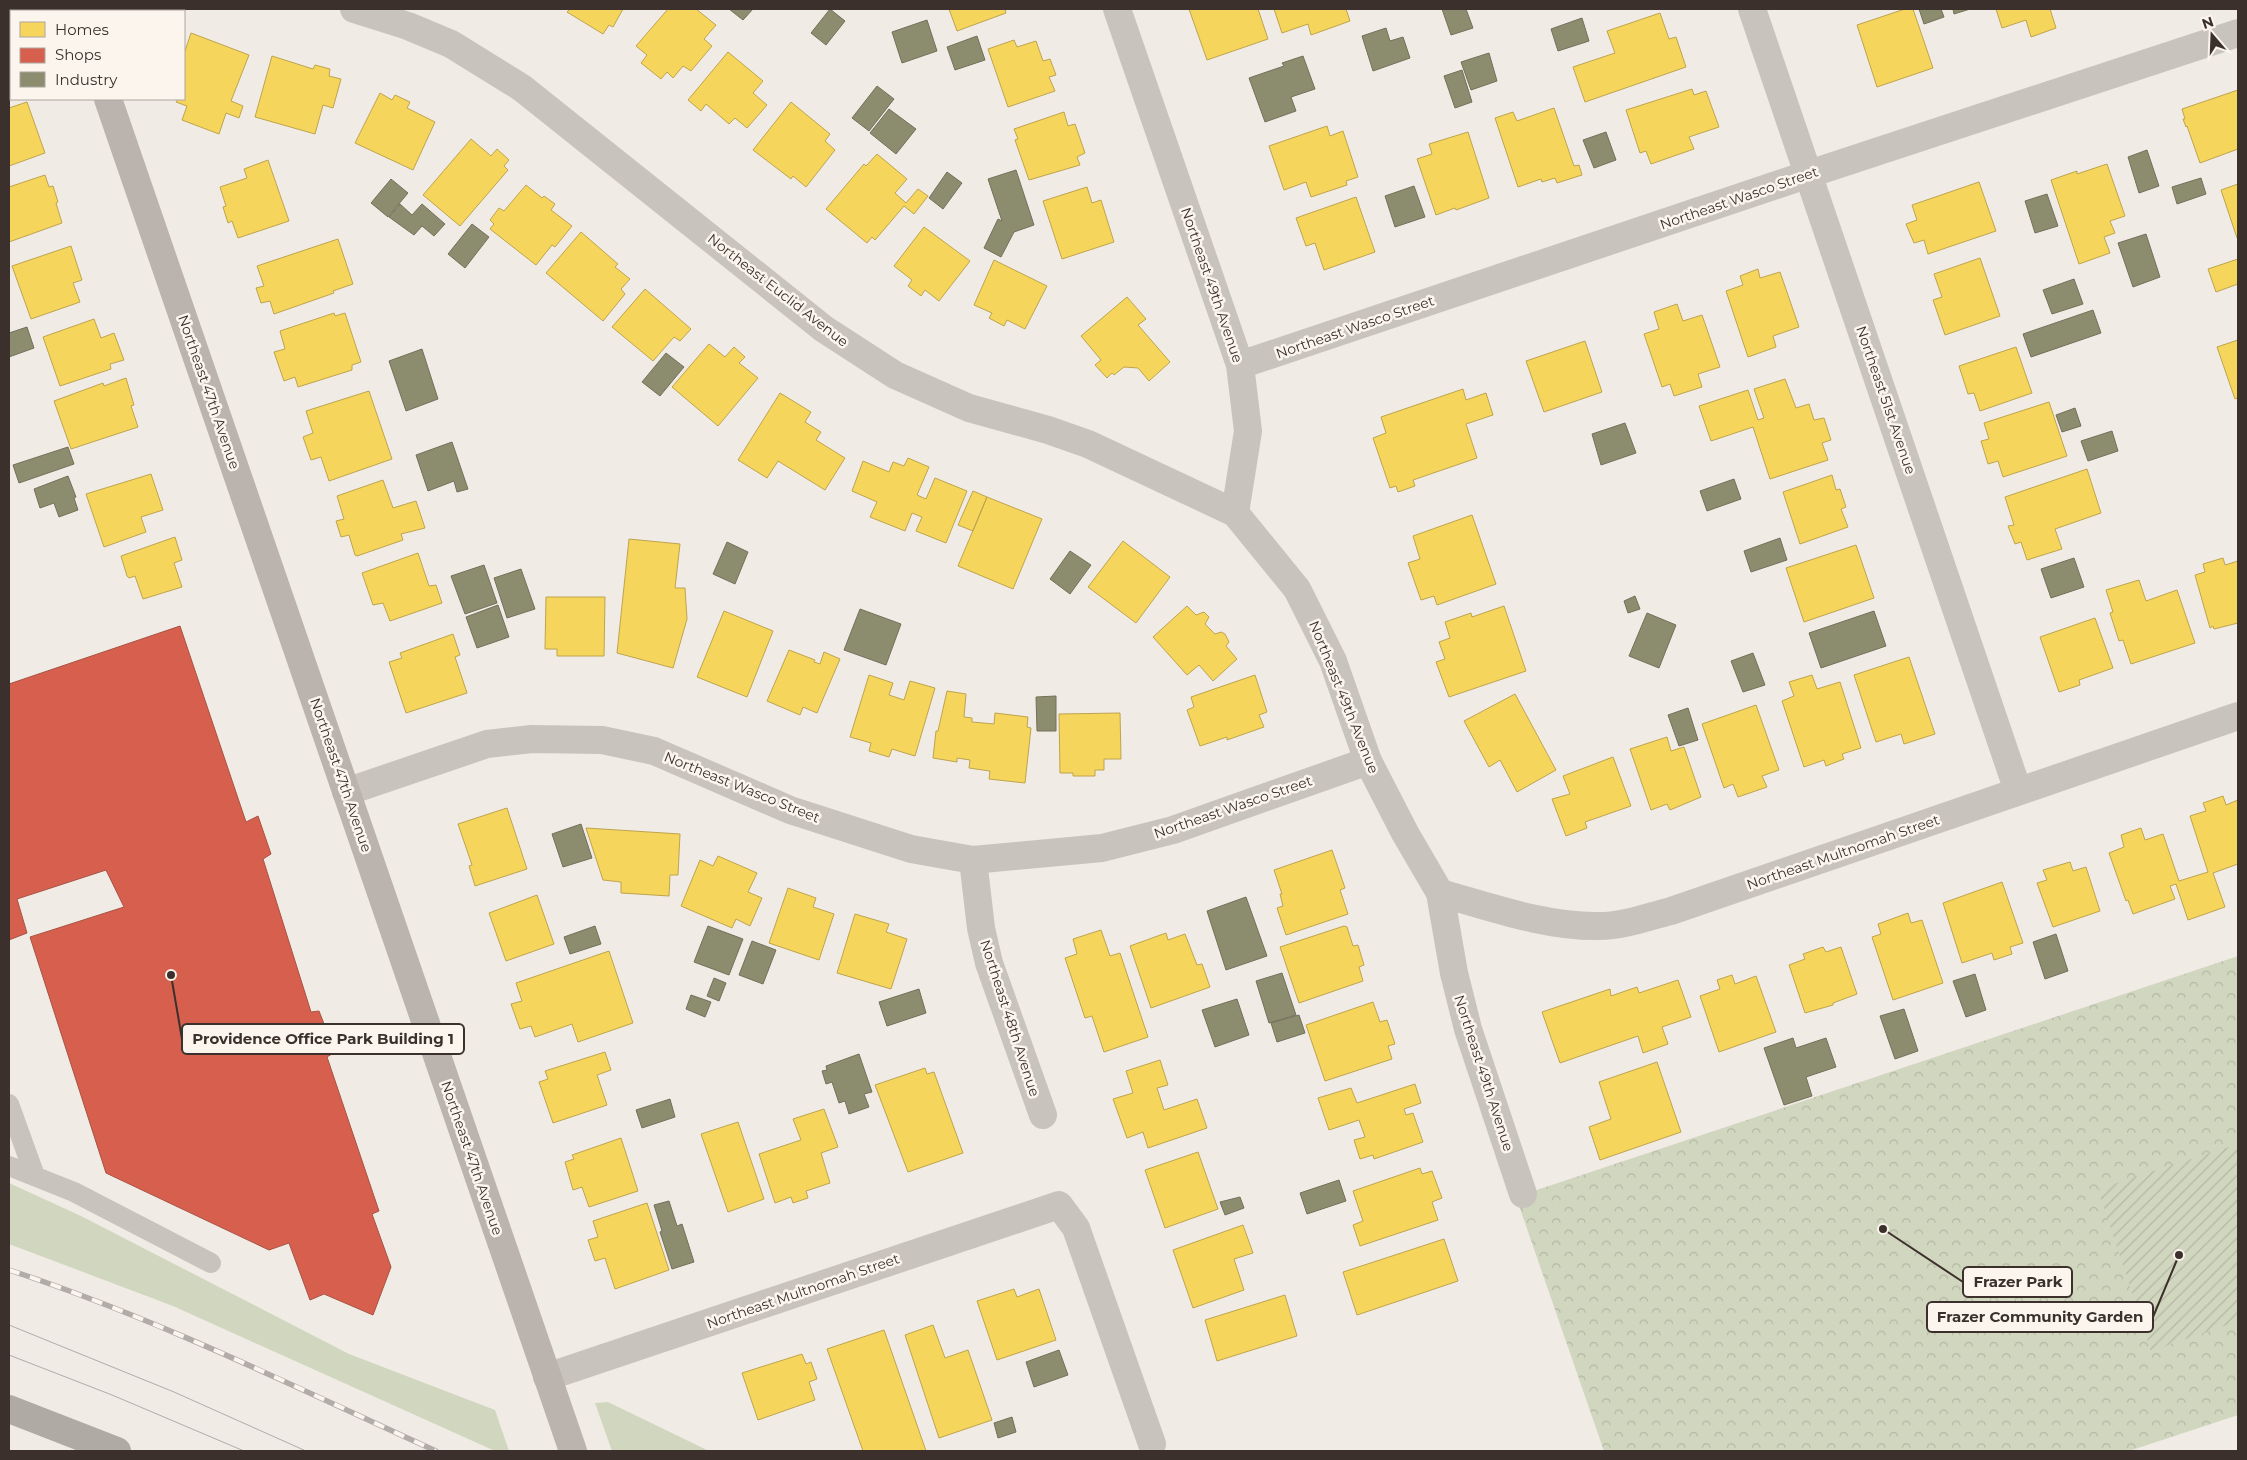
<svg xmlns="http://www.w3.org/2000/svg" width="2247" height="1460" font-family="Montserrat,sans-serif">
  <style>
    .grass { fill: #d1d6bf }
    .park { fill: url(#park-crowns) }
    .garden { fill: url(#garden-furrows) }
    .homes { fill: #f6d55c; stroke: #bea44d }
    .shops { fill: #d6604d; stroke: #a85243 }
    .industry { fill: #8c8c6e; stroke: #74705a }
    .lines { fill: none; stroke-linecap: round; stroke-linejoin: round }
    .lane { stroke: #c9c3be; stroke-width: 20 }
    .street { stroke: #c9c3be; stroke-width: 28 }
    .secondary { stroke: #bab3ae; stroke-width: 28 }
    .highway { stroke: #afaaa4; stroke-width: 28 }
    .tram { stroke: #b1aca8; stroke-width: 1 }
    .rail-casing { stroke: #b1aca8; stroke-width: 5.5 }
    .rail { stroke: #fbf5ee; stroke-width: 4; stroke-dasharray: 11; stroke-linecap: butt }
    .labels { text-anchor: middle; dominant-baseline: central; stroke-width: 5; stroke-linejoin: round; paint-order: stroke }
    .street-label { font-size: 14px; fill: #3b302b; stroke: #fbf5ee }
    .leader { fill: none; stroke: #3b302b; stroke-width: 2 }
    .callout-dot { fill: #3b302b; stroke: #fbf5ee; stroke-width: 2 }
    .callout { fill: #fbf5ee; stroke: #3b302b; stroke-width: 2 }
    .callout-label { font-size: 15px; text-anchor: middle; font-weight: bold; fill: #3b302b }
  </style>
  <defs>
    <pattern id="park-crowns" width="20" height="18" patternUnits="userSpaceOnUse" patternTransform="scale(1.25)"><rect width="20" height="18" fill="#d1d6bf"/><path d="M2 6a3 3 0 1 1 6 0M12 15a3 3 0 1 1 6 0" fill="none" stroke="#b4b8a4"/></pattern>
    <pattern id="garden-furrows" width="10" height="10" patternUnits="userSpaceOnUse" patternTransform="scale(1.25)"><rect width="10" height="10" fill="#d1d6bf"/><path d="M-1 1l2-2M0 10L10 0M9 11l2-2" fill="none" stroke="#b4b8a4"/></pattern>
  </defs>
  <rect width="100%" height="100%" fill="#f0ebe5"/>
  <path class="grass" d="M9 1183 81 1216 349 1354 495 1410 509 1451H495L173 1306 9 1244Z
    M608 1402 709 1451H612L595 1403Z"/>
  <path class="park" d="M2238 956V1415L2129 1451H1604L1516 1197Z"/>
  <path class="garden" d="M2238 1144V1321L2151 1351 2098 1189Z"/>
  <path class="homes" d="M570 9H623L613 27 609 25 603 34 567 12Z
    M668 9H696L716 25 704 39 712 46 691 71 683 66 673 78 667 72 661 79 641 63 647 55 636 46Z
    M949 9H1005L1006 13 957 31Z
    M1189 9H1258L1268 39 1207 60Z
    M1274 9H1346L1350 21 1311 35 1308 24 1282 33Z
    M1905 9H1913L1933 68 1877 87 1857 25Z
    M1996 9H2050L2056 28 2031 37 2026 20 2002 28Z
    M1660 13 1669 39 1676 37 1686 67 1585 102 1573 67 1615 53 1607 31Z
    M191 33 249 55 231 101 243 106 239 118 226 113 219 134 182 120 187 106 176 102 178 99H184V54Z
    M1014 40 1017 47 1036 41 1043 61 1050 59 1056 75 1049 77 1055 91 1008 107 988 49Z
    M728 52 763 81 753 93 767 105 747 128 735 118 729 124 706 104 701 111 688 100Z
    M272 56 313 69 315 65 330 69 329 76 341 79 333 108 323 105 315 134 255 117Z
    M1692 89 1694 95 1706 91 1719 127 1689 137 1694 149 1651 164 1646 151 1640 153 1626 110Z
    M2238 90V149L2200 163 2187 126 2186 127 2183 119H2185L2182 109Z
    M380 93 392 100 395 95 410 102 407 108 435 122 413 170 355 143Z
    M27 102 45 153 9 166V108Z
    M791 102 830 134 825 141 835 150 806 187 793 176 791 179 753 150Z
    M1554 108 1574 166 1579 165 1582 175 1557 183 1555 178 1542 182 1541 179 1518 187 1495 118 1513 112 1517 121Z
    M1064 112 1068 126 1075 124 1085 153 1077 157 1080 165 1029 180 1015 140 1018 139 1014 129Z
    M1327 126 1330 136 1343 131 1358 177 1346 181 1347 185 1311 197 1306 182 1284 190 1269 146Z
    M1468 132 1489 198 1456 210 1455 208 1436 215 1417 159 1432 154 1429 144Z
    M471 139 491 156 497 149 509 160 504 166 508 170 460 226 423 195Z
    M877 154 907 179 895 193 906 203 918 189 928 196 914 214 904 206 875 240 872 237 867 243 826 209 864 164 866 166Z
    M268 160 289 221 238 238 232 221 228 223 223 207 226 206 220 187 247 178 244 169Z
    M2107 164 2125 216 2110 221 2115 233 2104 237 2110 253 2079 264 2051 180 2077 171V174Z
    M45 175 49 187 53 186 58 202 56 203 62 223 9 242V187Z
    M1979 182 1996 231 1928 254 1924 240 1914 243 1906 224 1917 220 1912 205Z
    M2238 184V238H2237L2221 190Z
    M526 185 542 198 544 196 555 204 551 210 572 226 555 247 552 245 536 265 490 229 494 224 490 220 499 208 504 211Z
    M1087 187 1092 203 1101 200 1114 242 1062 259 1043 201Z
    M1356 197 1375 252 1324 270 1315 243 1306 246 1296 218Z
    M924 227 970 261 939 301 925 290 921 296 908 286 912 280 894 266Z
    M581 232 618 264 615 267 630 279 621 289 625 294 603 321 546 273Z
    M338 239 353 284 333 291 334 293 274 314 270 301 261 303 256 288 264 286 257 266Z
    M71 246 82 280 73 283 80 302 31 319 12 266Z
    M1980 258 2000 316 1945 335 1933 300 1942 297 1934 274Z
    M2238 259V284L2216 292 2208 269Z
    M994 260 1047 286 1025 329 1007 320 1004 326 989 318 992 313 974 305Z
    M1758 269 1760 278 1780 272 1799 327 1773 336 1776 347 1748 357 1726 291 1743 285 1740 276Z
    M645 289 691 329 680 341 674 337 653 361 612 327Z
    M1127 297 1146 319 1138 325 1170 362 1149 381 1138 368 1124 367 1114 375 1112 373 1107 378 1095 365 1101 360 1081 336Z
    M1677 304 1683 321 1702 315 1720 367 1698 374 1702 387 1674 396 1670 384 1662 387 1644 334 1659 329 1654 312Z
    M334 313 335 316 345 313 361 362 352 365V370L298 387 295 377 284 381 274 352 285 349 280 331Z
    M94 319 101 338 114 333 124 360 110 364 111 369 60 386 43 337Z
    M2238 340V398L2235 399 2217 347Z
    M1585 341 1602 392 1544 412 1526 361Z
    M709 344 725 357 734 347 745 357 739 363 758 378 718 426 672 387Z
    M2016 347 2032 393 1980 411 1974 393 1968 394 1959 366Z
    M126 378 134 405 131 406 138 427 71 449 54 401 103 383 104 386Z
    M1785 379 1796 408 1809 404 1814 420 1824 418 1831 440 1822 443 1828 460 1770 479 1753 427 1711 441 1699 406 1748 390 1758 420 1764 418 1754 389Z
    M1463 389 1466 400 1486 393 1493 415 1466 424 1477 458 1413 480 1415 486 1398 492 1396 486 1390 488 1373 438 1386 433 1381 417Z
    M369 391 392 459 329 481 321 457 311 460 303 437 313 433 306 411Z
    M780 393 811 412 805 422 821 432 816 440 845 458 825 490 778 461 767 478 738 460Z
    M2049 402 2067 456 2003 477 1998 461 1988 464 1981 441 1989 439 1984 423Z
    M908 458 929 467 917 495 926 499 935 478 967 491 946 543 916 531 922 517 912 513 905 531 870 517 877 502 852 491 863 461 889 472 893 462 904 466Z
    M2087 469 2101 513 2055 529 2062 549 2027 560 2021 542 2015 544 2008 526 2014 525 2005 497Z
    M151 474 163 510 141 517 146 532 104 547 86 494Z
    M1832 475 1836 490 1840 489 1846 507 1841 509 1848 527 1800 544 1783 492Z
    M383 480 393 508 416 501 425 528 401 534 403 540 357 556 355 555 349 535 341 537 336 521 344 519 337 496Z
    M973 491 987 497 973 531 958 525Z
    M987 497 1042 519 1013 589 958 566Z
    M1472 515 1496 584 1437 605 1434 596 1421 600 1408 563 1420 559 1413 536Z
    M175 537 182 560 174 563 182 587 143 599 135 576 129 578 127 576 121 556Z
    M629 539 680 544 675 588H685L687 619 673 668 617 653Z
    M1123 541 1170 577 1136 623 1088 587Z
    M1856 545 1874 598 1804 622 1786 568Z
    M418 553 429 586 436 585 442 603 390 621 383 603 373 605 362 573Z
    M2223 558 2225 565 2238 561V623L2214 629 2213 626 2210 628 2195 575 2205 572 2203 564Z
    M2139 580 2146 601 2177 590 2195 643 2131 664 2123 640 2119 641 2110 613 2113 612 2106 590Z
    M546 597H605L604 656H557V649H545Z
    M1187 606 1196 615 1204 612 1209 617 1205 624 1215 634 1221 632 1225 634 1229 642 1226 646 1237 659 1213 681 1199 665 1187 675 1153 637Z
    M1504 606 1526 671 1449 697 1436 662 1445 659 1439 642 1450 638 1445 622 1471 613 1472 617Z
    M724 611 773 631 747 697 697 677Z
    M2095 618 2113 668 2079 680 2080 685 2059 692 2040 637Z
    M453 634 460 655 455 657 467 693 406 713 389 662 402 658 400 653Z
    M789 650 815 660 814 662 820 664 824 652 840 659 817 713 803 707 800 715 767 701Z
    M1909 657 1935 734 1904 744 1901 734 1876 742 1854 675Z
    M869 675 893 683 889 695 904 700 910 681 935 688 915 756 892 749 889 757 869 751 871 743 850 737Z
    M1255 675 1267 712 1259 715 1264 727 1227 740V737L1200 746 1187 710 1194 707 1191 697Z
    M1812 675 1817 689 1840 682 1861 748 1842 754 1844 759 1826 766 1824 760 1804 767 1782 701 1794 696 1789 682Z
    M947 691 966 694 964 717 972 718V722L994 724 995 713 1028 717 1027 727 1031 728 1025 783 989 779 990 771 969 768 970 760 957 758V762L933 758 936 731H938Z
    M1515 694 1556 770 1517 792 1500 760 1489 767 1464 721Z
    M1756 705 1779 770 1762 776 1767 787 1738 797 1733 784 1724 788 1702 724Z
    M1120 713 1121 759H1104V770H1095V776H1073V773H1060L1059 714Z
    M1667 737 1671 751 1684 747 1701 797 1670 810 1667 804 1651 810 1630 749Z
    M1613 757 1631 806 1585 822 1587 828 1566 836 1552 799 1570 794 1563 776Z
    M2223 796 2226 805 2238 800V864L2213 873 2225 907 2188 920 2176 884 2170 886 2175 899 2133 914 2128 900 2126 901 2109 853 2124 847 2121 835 2141 828 2145 840 2163 834 2179 881 2208 872 2190 816 2206 811 2203 803Z
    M507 808 527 869 475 886 469 866 472 865 458 824Z
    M586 828 680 834 678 875H670L669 896 621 893V882L603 880Z
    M1332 850 1345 888 1340 890 1348 914 1286 935 1277 908 1283 906 1280 894H1282L1274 870Z
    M718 856 757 873 748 892 762 898 750 926 736 919 732 928 681 906 700 860 713 866Z
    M2070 862 2073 871 2086 867 2100 911 2053 927 2037 883 2047 880 2043 870Z
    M2002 882 2023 943 2010 947 2012 954 1994 960 1992 953 1962 963 1943 903Z
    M788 888 816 898 813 907 834 914 819 960 769 943Z
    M537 895 554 944 506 961 489 913Z
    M1908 913 1911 923 1922 920 1943 983 1893 1000 1872 937 1881 934 1878 924Z
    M855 914 889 924 886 932 907 939 891 989 837 973Z
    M1344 926 1347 927 1353 946 1358 945 1364 965 1359 967 1363 981 1299 1003 1280 947Z
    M1101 930 1110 956 1120 953 1148 1037 1104 1052 1092 1016 1085 1018 1065 958 1077 954 1073 939Z
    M1166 933 1168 940 1185 934 1197 965 1202 964 1210 987 1151 1008 1130 946Z
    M1823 947 1826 952 1841 947 1857 994 1833 1003V1005L1805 1013 1789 965 1805 959 1803 954Z
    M609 951 633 1023 578 1042 572 1024 535 1037 531 1026 520 1029 511 1004 522 1001 516 983Z
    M1732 975 1735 984 1756 976 1776 1032 1719 1052 1700 996 1720 989 1717 980Z
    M1678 980 1691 1017 1662 1027 1668 1044 1643 1053 1638 1036 1560 1063 1542 1012 1610 989 1611 996 1637 987 1639 993Z
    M1373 1002 1380 1022 1387 1020 1395 1044 1388 1046 1392 1059 1325 1081 1306 1025Z
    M605 1052 611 1070 597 1075 607 1105 553 1123 539 1082 548 1079 545 1071Z
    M1160 1060 1168 1085 1157 1088 1164 1110 1197 1099 1207 1128 1148 1148 1143 1132 1127 1138 1113 1099 1133 1093 1126 1071Z
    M1657 1062 1681 1132 1600 1160 1589 1127 1611 1119 1599 1082Z
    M925 1068 927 1074 934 1072 963 1153 908 1172 875 1085Z
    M1415 1084 1421 1103 1404 1109 1406 1115 1413 1113 1423 1142 1374 1159 1373 1155 1360 1159 1354 1140 1365 1137 1359 1120 1329 1130 1318 1098 1351 1088 1357 1103Z
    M824 1109 838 1147 821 1153 830 1183 806 1191 808 1198 793 1203 791 1197 775 1203 759 1154 801 1140 793 1119Z
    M738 1122 764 1199 728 1212 701 1134Z
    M621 1138 638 1191 589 1207 582 1187 573 1190 565 1162 574 1159 572 1155Z
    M1198 1152 1218 1209 1165 1228 1145 1170Z
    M1420 1168 1422 1174 1432 1171 1442 1198 1432 1202 1438 1220 1360 1246 1353 1225 1363 1221 1353 1191Z
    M647 1203 669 1270 615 1289 605 1258 595 1261 588 1240 598 1237 593 1221Z
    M1243 1225 1253 1253 1234 1259 1244 1290 1193 1308 1173 1250Z
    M1444 1239 1458 1281 1357 1315 1343 1272Z
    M1014 1289 1017 1297 1039 1289 1056 1340 997 1360 977 1301Z
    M1285 1295 1297 1336 1217 1361 1205 1320Z
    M933 1325 945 1358 968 1350 992 1420 939 1438 905 1335Z
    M884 1330 926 1451H863L827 1349Z
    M802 1354 806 1364 811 1362 817 1379 809 1382 815 1400 758 1420 742 1373Z"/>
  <path class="shops" d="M180 626 246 822 258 816 271 854 263 859 311 1012 319 1011 335 1052 327 1057 379 1211 372 1214 391 1267 373 1315 324 1294 310 1300 289 1243 269 1250 106 1173 30 937 124 907 106 870 17 899 27 933 9 940V684Z"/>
  <path class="industry" d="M729 9H753L743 20Z
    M830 9 845 21 826 45 811 33Z
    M1442 9H1466L1473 28 1451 35Z
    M1919 9H1941L1944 17 1924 24Z
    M1953 9H1970L1954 14Z
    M1582 18 1589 41 1558 51 1551 29Z
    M927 20 937 51 902 63 892 32Z
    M1386 28 1390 41 1403 37 1410 58 1373 71 1362 36Z
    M977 36 985 60 955 70 947 47Z
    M1489 53 1497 81 1471 90 1461 62Z
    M1303 56 1315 89 1291 97 1296 111 1265 122 1249 78 1284 66 1282 63Z
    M1462 70 1472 102 1455 108 1444 76Z
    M877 86 894 99 869 131 852 118Z
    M889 109 916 129 896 154 870 133Z
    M1606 132 1616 160 1594 168 1583 140Z
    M2147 150 2159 186 2139 193 2128 157Z
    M1016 170 1034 225 1014 232 1001 257 984 248 998 219 1002 221 988 179Z
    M947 172 962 183 943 209 929 198Z
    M2201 178 2206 194 2177 204 2172 187Z
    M391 179 408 193 388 217 371 203Z
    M1414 186 1425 217 1395 227 1385 196Z
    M2047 194 2058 226 2035 233 2025 201Z
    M400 204 412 215 422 204 445 224 434 236 422 226 414 235 389 217Z
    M472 224 489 237 465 268 448 254Z
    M2146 234 2160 277 2133 287 2118 243Z
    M2074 279 2083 304 2052 314 2043 290Z
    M2093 310 2101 333 2031 357 2023 334Z
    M27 327 34 348 9 357V333Z
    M422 349 438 399 406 411 389 361Z
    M666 353 684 367 660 396 642 382Z
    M2075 408 2081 426 2062 432 2056 415Z
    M1625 423 1636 453 1601 465 1592 434Z
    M2112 431 2118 451 2088 461 2081 441Z
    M452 442 468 489 457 492 454 481 428 491 416 455Z
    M68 447 74 464 19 483 13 465Z
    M68 476 76 497 74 498 78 510 59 517 54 503 40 508 34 489Z
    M1734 479 1741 499 1707 511 1700 491Z
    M1780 538 1787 560 1751 572 1744 551Z
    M727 542 748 552 735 584 713 574Z
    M1070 551 1091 565 1070 594 1050 579Z
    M2074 558 2084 587 2051 598 2041 569Z
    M484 565 497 603 465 614 451 576Z
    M521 569 535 609 507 618 494 578Z
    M1635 596 1640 609 1628 613 1624 601Z
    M498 605 509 637 477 648 466 617Z
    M860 609 901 624 886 665 844 650Z
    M1874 611 1886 646 1821 668 1809 633Z
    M1647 613 1676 625 1659 668 1629 656Z
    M1753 653 1765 685 1743 692 1731 661Z
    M1056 696V731H1037L1036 697Z
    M1688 708 1698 740 1679 746 1668 715Z
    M581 824 592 858 563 867 552 834Z
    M1246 897 1267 956 1226 970 1207 911Z
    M595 926 601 944 570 954 564 937Z
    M708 926 743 939 729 975 694 962Z
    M2056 934 2068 971 2045 979 2033 942Z
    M752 941 776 950 763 984 739 975Z
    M1282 973 1296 1015 1269 1023 1256 981Z
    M1975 974 1986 1010 1966 1017 1953 981Z
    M714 978 726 983 719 1001 707 996Z
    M919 989 926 1013 887 1026 879 1002Z
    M691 995 711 1002 705 1017 686 1009Z
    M1237 999 1249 1035 1215 1047 1202 1010Z
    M1904 1009 1918 1051 1895 1059 1880 1016Z
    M1299 1015 1305 1033 1277 1042 1271 1023Z
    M1793 1038 1796 1048 1826 1038 1836 1067 1806 1077 1812 1096 1784 1105 1764 1048Z
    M859 1054 872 1092 864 1094 869 1107 849 1114 845 1101 839 1103 832 1082 826 1084 822 1071 827 1070 826 1066Z
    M670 1099 675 1117 642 1128 636 1110Z
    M1339 1180 1346 1201 1307 1214 1300 1193Z
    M1240 1197 1244 1208 1225 1215 1220 1202Z
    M669 1201 677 1226 682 1224 694 1262 672 1269 660 1232 662 1231 654 1205Z
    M1059 1350 1068 1375 1034 1387 1026 1362Z
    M1012 1417 1016 1432 998 1438 994 1423Z"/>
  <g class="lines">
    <path class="lane" d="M9 1104 35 1176
      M9 1166 74 1192 211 1263"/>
    <path class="street" d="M354 9 408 26 451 44 522 88 824 329 895 375 969 408 1048 430 1088 444 1235 513
      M1117 9 1240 365 1248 431 1235 513 1297 589 1333 661 1368 761 1405 833 1440 893 1454 973 1468 1029 1523 1194
      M1752 9 2018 791
      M1240 365 1809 174 2238 33
      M346 792 487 744 532 739 602 740 654 751 790 810 911 849 973 860 1102 848 1173 830 1368 761
      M973 860 981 928 989 963 1043 1115
      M1440 893C1491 907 1546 927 1599 926 1623 926 1647 917 1671 911L2238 716
      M547 1377 1059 1205 1076 1228 1152 1444"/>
    <path class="secondary" d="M77 9V11
      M108 99 573 1451"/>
    <path class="highway" d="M9 1409 117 1451"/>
    <path class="tram" d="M9 1325 174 1392 306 1451
      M9 1355 112 1395 244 1451"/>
    <defs>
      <path id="rail" d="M9 1270C156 1318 295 1387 436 1451"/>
    </defs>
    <use href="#rail" class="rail-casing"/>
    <use href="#rail" class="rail"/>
  </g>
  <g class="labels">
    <g class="street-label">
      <text transform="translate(1739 198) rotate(-19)">Northeast Wasco Street</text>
      <text transform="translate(1212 285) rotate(71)">Northeast 49th Avenue</text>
      <text transform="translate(778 290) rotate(38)">Northeast Euclid Avenue</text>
      <text transform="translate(1355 327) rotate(-19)">Northeast Wasco Street</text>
      <text transform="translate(209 392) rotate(71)">Northeast 47th Avenue</text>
      <text transform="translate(1886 400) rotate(71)">Northeast 51st Avenue</text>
      <text transform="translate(1344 697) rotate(68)">Northeast 49th Avenue</text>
      <text transform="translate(341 775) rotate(71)">Northeast 47th Avenue</text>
      <text transform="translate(742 787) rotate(22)">Northeast Wasco Street</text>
      <text transform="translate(1233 807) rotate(-19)">Northeast Wasco Street</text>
      <text transform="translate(1843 852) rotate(-19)">Northeast Multnomah Street</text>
      <text transform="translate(1010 1018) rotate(72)">Northeast 48th Avenue</text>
      <text transform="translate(1484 1073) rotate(72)">Northeast 49th Avenue</text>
      <text transform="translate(472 1158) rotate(71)">Northeast 47th Avenue</text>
      <text transform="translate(803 1291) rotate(-19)">Northeast Multnomah Street</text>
    </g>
  </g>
  <path class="leader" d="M171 975L182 1039M1883 1229L1963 1282M2179 1255L2153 1317"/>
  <g class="callout-dot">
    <circle cx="171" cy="975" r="5"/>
    <circle cx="1883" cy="1229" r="5"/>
    <circle cx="2179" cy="1255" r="5"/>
  </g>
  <g class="callout">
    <rect x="182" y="1024" width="282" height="30" rx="5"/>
    <rect x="1963" y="1267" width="109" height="30" rx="5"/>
    <rect x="1927" y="1302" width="226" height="30" rx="5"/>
  </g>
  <g class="callout-label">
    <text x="323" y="1044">Providence Office Park Building 1</text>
    <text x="2018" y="1287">Frazer Park</text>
    <text x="2040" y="1322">Frazer Community Garden</text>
  </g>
  <rect width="2247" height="1460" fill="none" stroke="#3b302b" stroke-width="20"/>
  <rect x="10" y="10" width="175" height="90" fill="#fbf5ee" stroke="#aea6a0"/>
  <rect x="20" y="22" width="25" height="15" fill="#f6d55c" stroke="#aea6a0"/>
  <text x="55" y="35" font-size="15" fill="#3b302b">Homes</text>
  <rect x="20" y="48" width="25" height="15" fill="#d6604d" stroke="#aea6a0"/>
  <text x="55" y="60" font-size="15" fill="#3b302b">Shops</text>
  <rect x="20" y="72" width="25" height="15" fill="#8c8c6e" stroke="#aea6a0"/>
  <text x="55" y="85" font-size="15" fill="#3b302b">Industry</text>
  <g transform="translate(2212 35) rotate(341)" stroke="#fbf5ee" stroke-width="4" paint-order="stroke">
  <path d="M0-4L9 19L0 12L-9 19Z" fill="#3b302b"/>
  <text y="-8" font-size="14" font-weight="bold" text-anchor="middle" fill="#3b302b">N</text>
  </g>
</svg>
